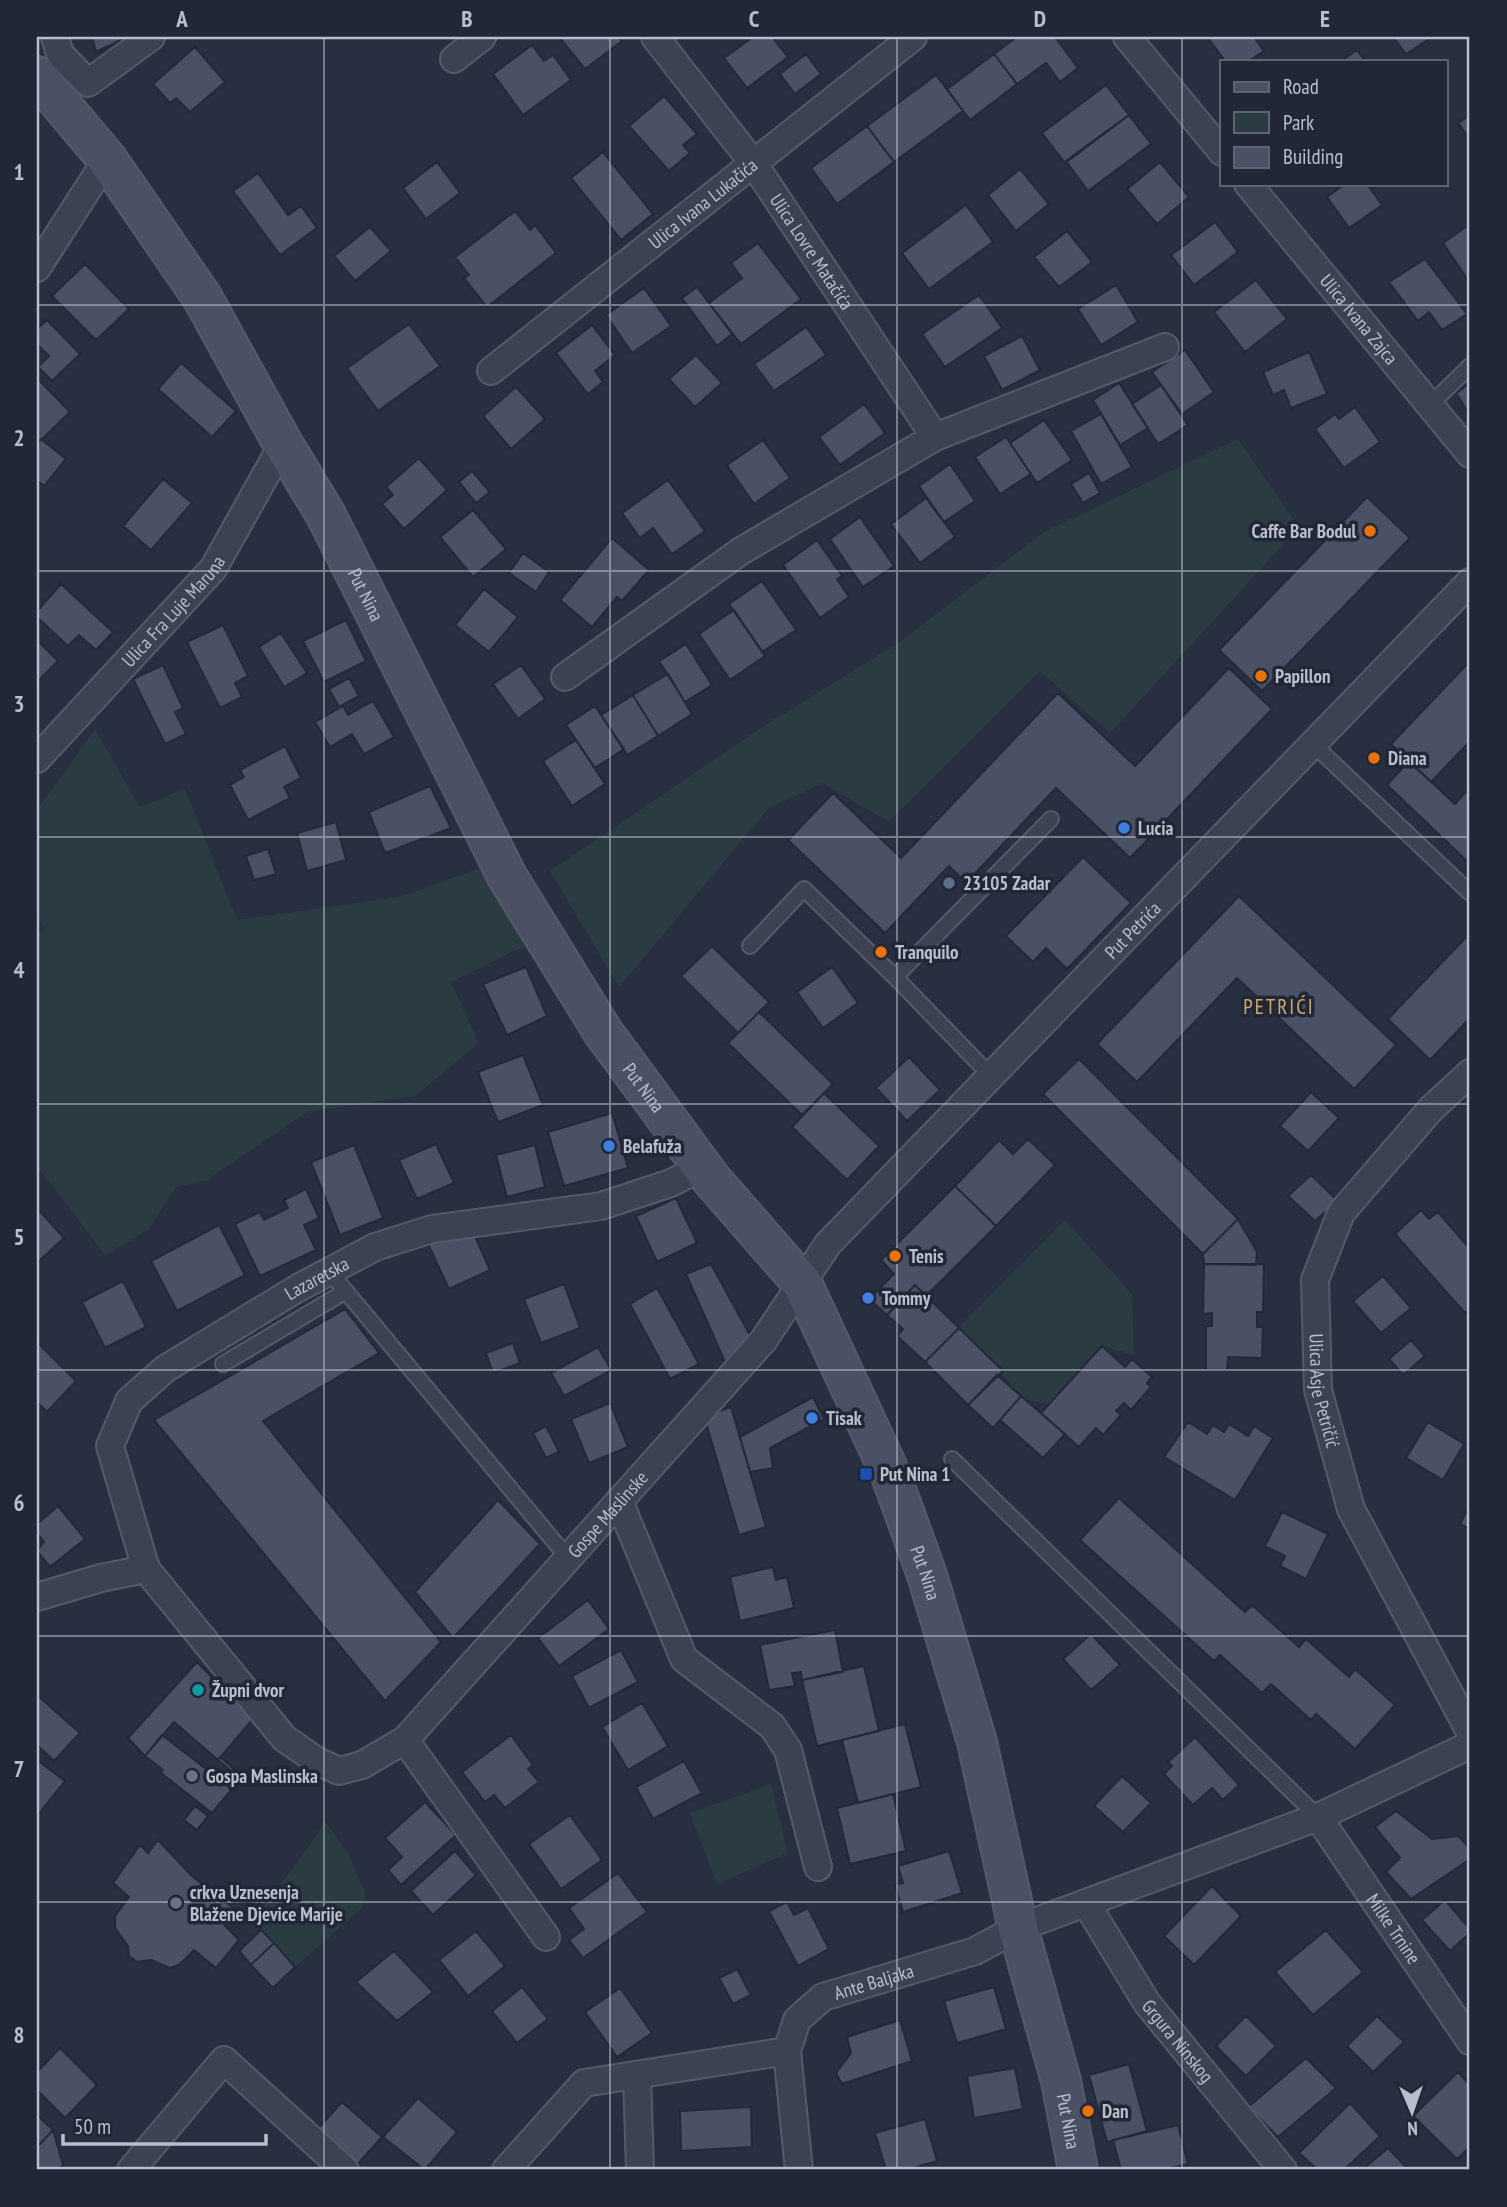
<svg xmlns="http://www.w3.org/2000/svg" width="1507" height="2207" font-family="'PT Sans Narrow',sans-serif">
  <style>
    .green { fill: #2a3c42 }
    .building { fill: #4a5165; stroke: #232939; stroke-width: 2 }
    .lines { fill: none; stroke-linecap: round; stroke-linejoin: round }
    .lane-casing { stroke: #555a69; stroke-width: 18 }
    .street-casing { stroke: #555a69; stroke-width: 30 }
    .secondary-casing { stroke: #555a69; stroke-width: 42 }
    .lane { stroke: #3c4251; stroke-width: 14 }
    .street { stroke: #3c4251; stroke-width: 26 }
    .secondary { stroke: #4b5064; stroke-width: 38 }
    .grid { fill: none; stroke: #babecb; stroke-width: 2; stroke-opacity: 0.55 }
    .food-dot { fill: #e8710a; stroke: #212737; stroke-width: 2.5 }
    .shop-dot { fill: #3f7fe0; stroke: #212737; stroke-width: 2.5 }
    .service-dot { fill: #5c6f8a; stroke: #212737; stroke-width: 2.5 }
    .transit-dot { fill: #1a4fb4; stroke: #212737; stroke-width: 2.5 }
    .culture-dot { fill: #0f9aa8; stroke: #212737; stroke-width: 2.5 }
    .worship-dot { fill: #6b7280; stroke: #212737; stroke-width: 2.5 }
    .labels { text-anchor: middle; dominant-baseline: central; stroke-width: 7; stroke-linejoin: round; paint-order: stroke }
    .street-label { font-size: 19px; fill: #babecb; stroke: #212737 }
    .poi-label { font-size: 19px; font-weight: bold; fill: #babecb; stroke: #212737; text-anchor: start }
    .neighbourhood-label { font-size: 21px; letter-spacing: 2px; fill: #d1a86f; stroke: #212737 }
    .neatline { fill: none; stroke: #babecb; stroke-width: 2.5 }
    .grid-label { font-size: 23px; text-anchor: middle; font-weight: bold; fill: #babecb }
  </style>
  <rect width="100%" height="100%" fill="#282f41"/>
  <path class="green" d="M1238 439 1299 527 1110 733 1040 671 889 822 822 783 768 809 619 987 550 871 770 722 897 644 1044 532Z
    M95 729 140 807 185 789 237 920 399 897 483 867 524 946 451 982 479 1043 415 1096 307 1112 207 1180 176 1187 148 1230 105 1255 40 1170 37 1173V935L45 930 37 915V810Z
    M1065 1220 1132 1294 1134 1355 1102 1346 1049 1404 1007 1396 1012 1385 959 1327Z
    M771 1784 788 1853 717 1884 690 1813Z
    M325 1821 348 1853 366 1895 362 1908 295 1967 254 1920C277 1886 304 1857 325 1821Z"/>
  <path class="building" d="M92 37H127L96 52Z
    M559 37H618L622 41 585 69Z
    M753 37H772L788 57 747 88 724 58Z
    M1017 37H1055L1078 68 1060 82 1046 63 1017 84 994 54Z
    M1254 37 1264 51 1249 61H1225L1208 38Z
    M1393 37H1432L1406 54Z
    M532 45 544 61 553 55 571 80 523 115 493 74Z
    M195 47 225 82 190 112 176 98 170 103 153 84Z
    M1357 50 1365 61H1341Z
    M806 54 821 74 795 94 780 74Z
    M994 54 1017 84 970 120 947 89Z
    M936 75 963 111 894 162 867 126Z
    M1106 85 1129 115 1065 163 1042 133Z
    M664 96 697 134 683 145 690 153 669 171 629 126Z
    M1129 115 1151 144 1088 191 1066 161Z
    M1470 115V139L1458 123Z
    M867 126 894 162 837 204 811 168Z
    M603 152 653 214 621 240 571 178Z
    M437 162 460 193 426 219 403 188Z
    M1160 162 1189 197 1157 224 1127 189Z
    M1020 169 1049 204 1016 231 988 195Z
    M258 173 288 215 301 206 317 228 280 255 233 191Z
    M1345 184H1367L1382 205 1349 228 1327 197Z
    M966 205 993 242 929 289 902 253Z
    M515 211 530 230 535 225 556 253 487 307 464 278 469 275 455 257Z
    M1215 222 1238 252 1194 285 1171 255Z
    M1470 224V283L1443 243Z
    M370 227 391 251 355 281 334 256Z
    M1067 231 1092 262 1059 287 1034 257Z
    M758 243 801 299 741 344 709 303 742 278 731 263Z
    M1425 259 1467 314 1442 330 1429 312 1418 321 1389 282Z
    M85 264 129 309 96 340 52 296Z
    M1256 280 1287 319 1245 352 1214 312Z
    M1116 285 1138 322 1101 345 1078 309Z
    M697 287 732 334 717 346 682 298Z
    M644 288 671 326 632 353 606 315Z
    M979 295 1002 328 945 367 922 334Z
    M47 320 80 354 52 381 38 367 49 356 37 344V329Z
    M409 324 440 366 378 411 347 368Z
    M592 325 615 355 595 371 603 382 588 394 556 353Z
    M806 327 826 355 774 391 754 364Z
    M1022 336 1040 370 1002 390 984 356Z
    M1185 350 1214 392 1182 414 1152 372Z
    M1309 352 1327 394 1291 408 1284 390 1273 395 1263 372Z
    M696 355 722 383 695 407 669 379Z
    M181 363 236 411 212 437 158 389Z
    M38 379 70 412 37 444V380Z
    M1119 383 1148 428 1120 445 1093 400Z
    M1470 383V415L1456 393Z
    M1161 385 1188 425 1158 444 1132 404Z
    M516 387 545 419 511 449 483 416Z
    M864 404 885 433 840 465 819 437Z
    M1355 407 1380 442 1344 468 1315 429 1335 414 1339 419Z
    M1101 414 1132 467 1101 484 1071 431Z
    M1044 420 1072 460 1037 483 1010 443Z
    M1006 437 1031 474 1000 494 975 457Z
    M41 439 66 459 44 486 37 480V444Z
    M763 440 790 478 754 504 727 465Z
    M419 458 447 490 404 529 382 504 393 495 386 487Z
    M950 464 975 501 944 522 919 486Z
    M472 471 490 492 476 503 459 482Z
    M1089 473 1100 493 1083 503 1071 484Z
    M163 479 192 503 151 550 123 526Z
    M668 480 705 531 672 554 653 528 640 538 622 513Z
    M1367 497 1410 538 1262 691 1219 650Z
    M926 498 955 537 920 563 891 524Z
    M473 510 506 549 473 577 440 537Z
    M860 517 894 566 863 587 830 539Z
    M612 538 649 570 622 601 617 597 592 627 560 600Z
    M817 540 842 576 837 579 849 597 820 618 783 565Z
    M523 553 549 572 536 592 509 573Z
    M762 581 796 630 762 652 729 604Z
    M61 584 113 632 96 650 79 635 68 646 37 617V611Z
    M484 589 518 617 489 652 455 625Z
    M734 610 765 656 730 680 699 634Z
    M346 620 366 661 324 682 303 641Z
    M223 625 248 676 235 683 242 697 220 708 187 642Z
    M281 633 307 673 284 687 259 647Z
    M37 640 58 661 37 682Z
    M686 644 712 685 685 702 659 661Z
    M1470 661V741L1431 782 1391 744Z
    M163 665 183 708 175 712 186 734 165 744 133 679Z
    M521 665 545 699 518 719 493 684Z
    M1229 668 1272 709 1130 858 1056 788 966 883 949 866 885 933 788 840 833 793 901 858 1058 693 1135 766Z
    M668 674 692 714 658 736 633 695Z
    M349 678 359 696 339 707 329 689Z
    M633 695 658 736 627 755 601 715Z
    M373 701 394 737 364 754 352 734 330 747 315 722 343 706 348 715Z
    M595 706 624 749 595 768 566 725Z
    M576 740 605 784 572 806 543 761Z
    M285 746 301 778 284 787 290 798 248 820 230 785 244 777 240 770Z
    M1409 761 1455 804 1470 787V864L1387 785Z
    M430 786 451 828 385 853 369 812Z
    M336 822 346 860 307 871 297 833Z
    M268 849 276 874 254 880 246 856Z
    M1083 857 1131 903 1067 969 1046 948 1033 962 1006 936Z
    M1239 896 1396 1045 1354 1089 1237 978 1137 1082 1097 1044Z
    M1470 933V1018L1430 1060 1388 1019Z
    M712 946 769 1002 738 1033 681 976Z
    M526 967 547 1016 507 1035 483 984Z
    M832 967 858 1003 823 1028 797 992Z
    M759 1012 833 1084 802 1115 728 1043Z
    M523 1055 543 1105 498 1122 478 1072Z
    M909 1057 940 1090 907 1121 876 1088Z
    M1079 1059 1238 1219 1203 1254 1043 1094Z
    M1311 1092 1339 1118 1308 1151 1280 1126Z
    M824 1093 879 1146 847 1180 792 1127Z
    M612 1113 628 1168 564 1186 548 1132Z
    M1028 1139 1055 1165 996 1226 955 1186 999 1140 1013 1154Z
    M436 1144 454 1183 417 1199 399 1160Z
    M354 1145 383 1218 340 1235 311 1162Z
    M535 1145 545 1187 507 1197 496 1155Z
    M1311 1175 1338 1201 1315 1221 1288 1196Z
    M955 1186 996 1226 926 1296 915 1285 887 1315 869 1299 894 1274 881 1260Z
    M306 1189 319 1218 304 1225 316 1250 260 1276 235 1224 260 1212 264 1220 288 1208 284 1200Z
    M676 1198 697 1243 657 1262 636 1216Z
    M37 1208 64 1238 37 1263Z
    M1421 1210 1429 1219 1438 1212 1470 1249V1308L1465 1313 1395 1234Z
    M1238 1219 1257 1252 1256 1265 1204 1264 1203 1254Z
    M219 1225 245 1275 177 1311 151 1261Z
    M470 1225 490 1270 449 1289 428 1244Z
    M711 1264 751 1337 725 1362 686 1274Z
    M1204 1264H1264L1263 1312H1257V1327H1263L1262 1358 1228 1357 1227 1370H1206V1326H1212V1313L1203 1314Z
    M1383 1276 1411 1308 1381 1333 1353 1301Z
    M123 1281 146 1327 105 1348 82 1302Z
    M564 1284 580 1328 541 1343 524 1299Z
    M915 1285 959 1328 925 1362 897 1336 903 1329 887 1315Z
    M657 1288 699 1364 670 1379 630 1304Z
    M345 1309 379 1353 263 1421 441 1642 385 1701 154 1420Z
    M959 1328 1003 1371 968 1405 925 1362Z
    M1411 1340 1425 1356 1403 1375 1389 1359Z
    M37 1342 76 1381 47 1412 37 1402Z
    M513 1343 520 1363 493 1373 486 1353Z
    M1102 1346 1125 1367 1132 1359 1152 1377 1147 1383 1151 1387 1131 1410 1124 1403 1116 1411 1121 1415 1103 1435 1096 1428 1079 1447 1041 1413Z
    M598 1347 611 1370 564 1396 551 1373Z
    M997 1375 1021 1396 993 1428 968 1405Z
    M1021 1396 1065 1434 1043 1458 1000 1420Z
    M813 1397 824 1419 770 1448 773 1468 750 1472 740 1437Z
    M610 1403 628 1447 589 1463 571 1419Z
    M731 1407 766 1527 739 1535 704 1416Z
    M1188 1422 1207 1434 1213 1425 1224 1432 1229 1424 1248 1436 1254 1426 1273 1438 1235 1500 1164 1457Z
    M1428 1422 1464 1444 1443 1480 1406 1458Z
    M546 1426 559 1452 546 1458 533 1433Z
    M1119 1498 1245 1612 1252 1605 1299 1647 1306 1639 1349 1677 1355 1669 1395 1705 1355 1749 1316 1714 1311 1720 1271 1684 1262 1693 1220 1655 1214 1661 1080 1540Z
    M498 1500 540 1544 453 1638 415 1592Z
    M1470 1505V1529L1460 1524Z
    M58 1506 85 1539 50 1567 37 1551 44 1542 37 1533V1524Z
    M1282 1512 1328 1534 1306 1579 1280 1566 1285 1556 1265 1546Z
    M773 1567 776 1580 787 1577 794 1608 740 1621 730 1577Z
    M588 1600 609 1629 559 1666 538 1638Z
    M835 1630 843 1672 802 1680 801 1672 792 1673 795 1686 769 1690 760 1645Z
    M1091 1634 1120 1665 1091 1690 1063 1659Z
    M621 1650 638 1682 589 1708 572 1676Z
    M197 1662 253 1719 218 1760 174 1722 145 1756 128 1738Z
    M864 1666 879 1731 817 1746 802 1680Z
    M37 1695 80 1733 54 1761 37 1745Z
    M642 1703 668 1746 628 1770 602 1727Z
    M905 1724 921 1787 858 1803 842 1740Z
    M162 1735 232 1789 212 1813 161 1773 163 1770 145 1756Z
    M511 1735 533 1765 528 1769 539 1782 505 1808 494 1795 485 1802 462 1772Z
    M1195 1737 1239 1785 1223 1800 1212 1788 1193 1805 1164 1774 1172 1766 1168 1762Z
    M220 1757 242 1776 232 1789 222 1780 231 1771 218 1760Z
    M37 1760 65 1781 37 1816Z
    M684 1761 702 1793 653 1819 636 1787Z
    M1122 1776 1151 1803 1123 1832 1094 1806Z
    M893 1794 906 1851 850 1864 837 1808Z
    M425 1802 456 1835 401 1885 388 1870 402 1857 385 1838Z
    M195 1806 208 1816 197 1830 184 1820Z
    M1396 1811 1432 1839 1459 1836 1470 1849V1859L1411 1899 1386 1872 1400 1858 1375 1827Z
    M570 1815 602 1860 561 1889 529 1844Z
    M158 1840 191 1875 236 1910 225 1926 239 1940 216 1968 194 1950 179 1965 170 1968 151 1960 137 1962 129 1956 128 1946 115 1928V1916L129 1897 113 1883 140 1845 148 1853Z
    M455 1851 476 1875 433 1915 411 1891Z
    M949 1851 962 1893 903 1912 895 1885 903 1883 898 1866Z
    M618 1873 647 1912 583 1958 569 1940 584 1929 569 1908Z
    M1212 1886 1241 1916 1194 1965 1164 1936Z
    M1445 1900 1470 1929V1933L1450 1951 1422 1920Z
    M787 1902 794 1915 808 1908 829 1949 798 1966 769 1911Z
    M261 1930 274 1943 251 1965 239 1951Z
    M1326 1930 1363 1972 1313 2015 1275 1972Z
    M476 1931 505 1966 468 1996 439 1960Z
    M274 1943 295 1967 273 1988 251 1965Z
    M394 1951 433 1992 397 2021 356 1982Z
    M737 1969 751 1995 733 2004 719 1978Z
    M522 1987 548 2019 517 2043 492 2011Z
    M994 1987 1006 2029 957 2043 944 2001Z
    M620 1988 652 2033 617 2057 585 2012Z
    M1246 2016 1276 2046 1246 2076 1216 2046Z
    M1377 2016 1404 2042 1373 2072 1347 2046Z
    M900 2020 912 2061 842 2084 836 2073 851 2053 847 2037Z
    M60 2048 97 2085 65 2118 37 2090V2072Z
    M1306 2058 1336 2088 1278 2137 1248 2107Z
    M1129 2064 1147 2131 1107 2142 1089 2075Z
    M1015 2068 1023 2109 974 2118 967 2076Z
    M1458 2072 1470 2085V2147L1457 2159 1413 2116Z
    M418 2098 457 2132 425 2170 383 2137Z
    M342 2102 382 2137 354 2168 314 2133Z
    M1350 2103 1380 2136 1344 2170H1318L1299 2153Z
    M751 2107 752 2147 681 2151 680 2111Z
    M37 2115 53 2130 37 2147Z
    M925 2119 937 2161 906 2170H886L875 2133Z
    M1178 2125 1188 2164 1160 2170H1121L1113 2140Z
    M53 2130 63 2165 58 2170H37V2147Z
    M1388 2148 1409 2170H1362Z"/>
  <g class="lines">
    <defs>
      <path id="lane" d="M1430 405 1470 366
        M1313 744 1470 893
        M750 946 804 889 895 977 991 1076
        M895 977 1051 819
        M329 1271 568 1558
        M223 1364 346 1291
        M952 1459 1318 1817"/>
      <g id="street">
        <path d="M55 37 60 54 88 83 151 37"/>
        <path id="s1" d="M655 37 754 164 935 437"/>
        <path d="M1127 37 1222 152"/>
        <path d="M454 59 482 37"/>
        <path id="s2" d="M1248 184 1470 454"/>
        <path d="M37 268 107 159"/>
        <path id="s3" d="M491 371 913 37"/>
        <path d="M565 677 741 551 935 437 1165 347"/>
        <path id="s4" d="M37 759 213 569 283 444"/>
        <path id="s5" d="M1470 1073 1431 1109 1341 1213 1315 1280 1318 1390 1351 1509 1470 1732"/>
        <path d="M619 1501 684 1659 772 1726 788 1750 818 1867"/>
        <path id="s6" d="M146 1569 110 1446 129 1401 165 1369 298 1288 375 1247 432 1229 601 1206 671 1183 702 1167"/>
        <path id="s7" d="M37 1597 101 1578 146 1569 284 1738 317 1761 339 1771 362 1765 405 1740 763 1341 828 1244 1470 582"/>
        <path d="M405 1740 546 1937"/>
        <path id="s8" d="M1318 1817 1470 2041"/>
        <path id="s9" d="M1086 1903 1147 2003 1283 2170"/>
        <path d="M637 2075 640 2170"/>
        <path d="M131 2170 224 2060 345 2170"/>
        <path d="M506 2170 584 2083 787 2051"/>
        <path id="s10" d="M799 2170 787 2051 797 2020 823 1997 975 1951 1018 1928 1318 1817 1470 1745"/>
      </g>
      <g id="secondary">
        <path id="s11" d="M37 76 107 159 202 297 283 444 326 515 508 878 603 1032 712 1180 802 1283 890 1473 927 1575 977 1742 1018 1928 1061 2081 1078 2170"/>
      </g>
    </defs>
    <use href="#lane" class="lane-casing"/>
    <use href="#street" class="street-casing"/>
    <use href="#secondary" class="secondary-casing"/>
    <use href="#lane" class="lane"/>
    <use href="#street" class="street"/>
    <use href="#secondary" class="secondary"/>
  </g>
  <path class="grid" d="M324 37V2170M610 37V2170M897 37V2170M1182 37V2170M37 305H1470M37 571H1470M37 837H1470M37 1104H1470M37 1370H1470M37 1636H1470M37 1902H1470"/>
  <g class="food-dot">
    <circle cx="1370" cy="531" r="7"/>
    <circle cx="1261" cy="676" r="7"/>
    <circle cx="1374" cy="758" r="7"/>
    <circle cx="881" cy="952" r="7"/>
    <circle cx="895" cy="1256" r="7"/>
    <circle cx="1088" cy="2111" r="7"/>
  </g>
  <g class="shop-dot">
    <circle cx="1124" cy="828" r="7"/>
    <circle cx="609" cy="1146" r="7"/>
    <circle cx="868" cy="1298" r="7"/>
    <circle cx="812" cy="1418" r="7"/>
  </g>
  <circle class="service-dot" cx="949" cy="883" r="7"/>
  <rect class="transit-dot" x="859" y="1467" width="14" height="14" rx="3.5"/>
  <circle class="culture-dot" cx="198" cy="1690" r="7"/>
  <g class="worship-dot">
    <circle cx="192" cy="1776" r="7"/>
    <circle cx="176" cy="1903" r="7"/>
  </g>
  <g class="labels">
    <g class="street-label">
      <text stroke="none"><textPath href="#s3" startOffset="270">Ulica Ivana Lukačića</textPath></text>
      <text stroke="none"><textPath href="#s1" startOffset="266">Ulica Lovre Matačića</textPath></text>
      <text stroke="none"><textPath href="#s2" startOffset="175">Ulica Ivana Zajca</textPath></text>
      <text stroke="none"><textPath href="#s11" startOffset="616">Put Nina</textPath></text>
      <text stroke="none"><textPath href="#s4" startOffset="201">Ulica Fra Luje Maruna</textPath></text>
      <text stroke="none"><textPath href="#s7" startOffset="1559">Put Petrića</textPath></text>
      <text stroke="none"><textPath href="#s11" startOffset="1183">Put Nina</textPath></text>
      <text stroke="none"><textPath href="#s6" startOffset="402">Lazaretska</textPath></text>
      <text stroke="none"><textPath href="#s5" startOffset="374">Ulica Asje Petričić</textPath></text>
      <text stroke="none"><textPath href="#s7" startOffset="772">Gospe Maslinske</textPath></text>
      <text stroke="none"><textPath href="#s11" startOffset="1750">Put Nina</textPath></text>
      <text stroke="none"><textPath href="#s8" startOffset="135">Milke Trnine</textPath></text>
      <text stroke="none"><textPath href="#s10" startOffset="240">Ante Baljaka</textPath></text>
      <text stroke="none"><textPath href="#s9" startOffset="166">Grgura Ninskog</textPath></text>
      <text stroke="none"><textPath href="#s11" startOffset="2317">Put Nina</textPath></text>
    </g>
    <g class="poi-label">
      <text x="1356" y="531" text-anchor="end">Caffe Bar Bodul</text>
      <text x="1275" y="676">Papillon</text>
      <text x="1388" y="758">Diana</text>
      <text x="1138" y="828">Lucia</text>
      <text x="963" y="883">23105 Zadar</text>
      <text x="895" y="952">Tranquilo</text>
      <text x="623" y="1146">Belafuža</text>
      <text x="909" y="1256">Tenis</text>
      <text x="882" y="1298">Tommy</text>
      <text x="826" y="1418">Tisak</text>
      <text x="880" y="1474">Put Nina 1</text>
      <text x="212" y="1690">Župni dvor</text>
      <text x="206" y="1776">Gospa Maslinska</text>
      <text x="190" y="1892">crkva Uznesenja<tspan x="190" dy="22">Blažene Djevice Marije</tspan></text>
      <text x="1102" y="2111">Dan</text>
    </g>
    <g class="neighbourhood-label">
      <text x="1279" y="1006">PETRIĆI</text>
    </g>
  </g>
  <rect width="1507" height="2207" fill="none" stroke="#212737" stroke-width="77"/>
  <rect x="1220" y="60" width="228" height="126" fill="#212737" stroke="#5e6372" stroke-width="2"/>
  <rect x="1234" y="82" width="35" height="10" fill="#4b5064" stroke="#5e6372" stroke-width="2"/>
  <text x="1283" y="94" font-size="21" fill="#babecb">Road</text>
  <rect x="1234" y="112" width="35" height="21" fill="#2a3c42" stroke="#5e6372" stroke-width="2"/>
  <text x="1283" y="130" font-size="21" fill="#babecb">Park</text>
  <rect x="1234" y="147" width="35" height="21" fill="#4a5165" stroke="#5e6372" stroke-width="2"/>
  <text x="1283" y="164" font-size="21" fill="#babecb">Building</text>
  <g transform="translate(1412 2112) rotate(178)" stroke="#212737" stroke-width="5" paint-order="stroke">
  <path d="M0-5L12 26L0 18L-12 26Z" fill="#babecb"/>
  <text y="-10" font-size="19" font-weight="bold" text-anchor="middle" fill="#babecb">N</text>
  </g>
  <path d="M63 2134v10h203v-10" fill="none" stroke="#babecb" stroke-width="3.5"/>
  <text x="74" y="2134" font-size="21" fill="#babecb" stroke="#212737" stroke-width="5" paint-order="stroke">50 m</text>
  <rect x="38" y="38" width="1430" height="2130" class="neatline"/>
  <g class="grid-label">
    <text x="182" y="27">A</text>
    <text x="467" y="27">B</text>
    <text x="754" y="27">C</text>
    <text x="1040" y="27">D</text>
    <text x="1325" y="27">E</text>
    <text x="19" y="180">1</text>
    <text x="19" y="446">2</text>
    <text x="19" y="712">3</text>
    <text x="19" y="978">4</text>
    <text x="19" y="1245">5</text>
    <text x="19" y="1511">6</text>
    <text x="19" y="1777">7</text>
    <text x="19" y="2043">8</text>
  </g>
</svg>
